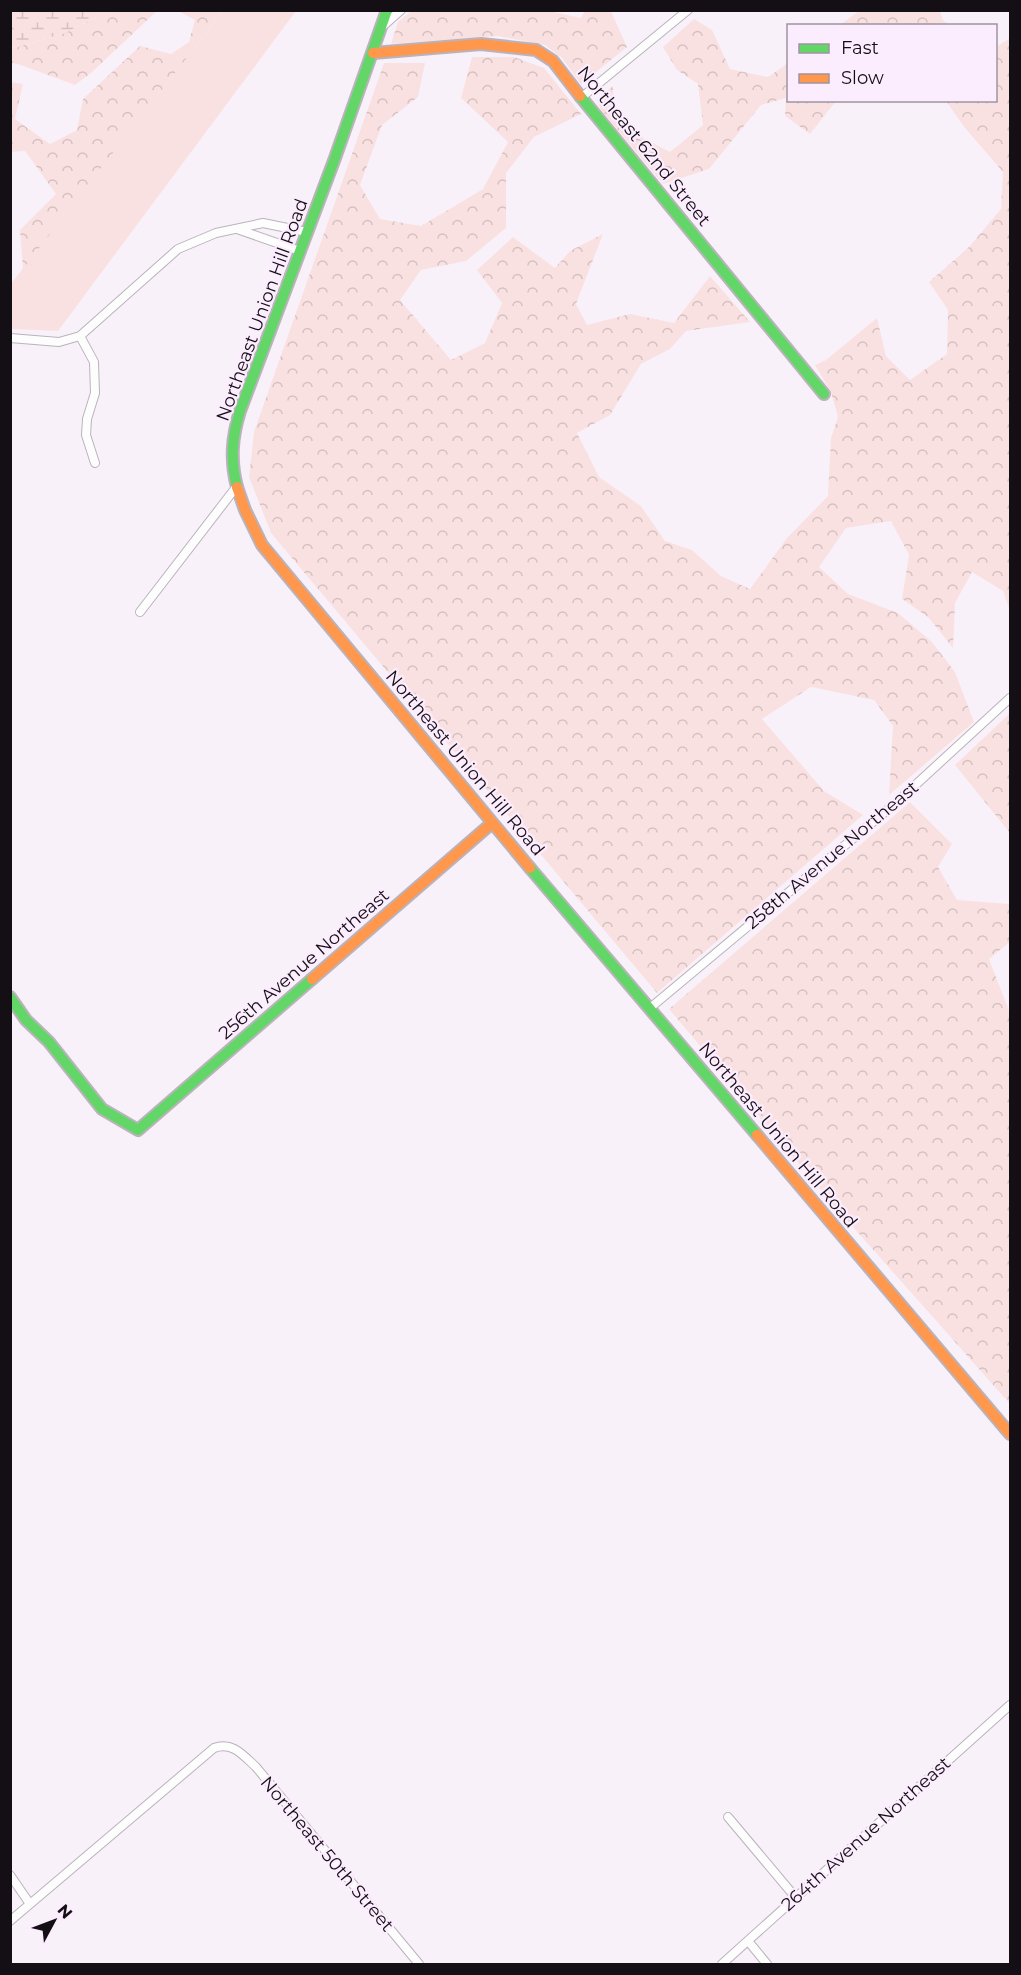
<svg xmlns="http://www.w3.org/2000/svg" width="1021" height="1975" font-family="Montserrat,sans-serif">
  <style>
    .grass { fill: #fae1e1 }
    .forest { fill: url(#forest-crowns) }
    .wetland { fill: url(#wetland-marsh) }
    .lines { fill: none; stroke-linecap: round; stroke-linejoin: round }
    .street-casing { stroke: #bab3bb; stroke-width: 10 }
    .fast-casing { stroke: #bab3bb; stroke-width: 14 }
    .slow-casing { stroke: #bab3bb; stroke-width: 14 }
    .street { stroke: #fefdfe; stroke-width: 8 }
    .fast { stroke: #63d668; stroke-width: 10 }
    .slow { stroke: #ff974d; stroke-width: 10 }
    .labels { text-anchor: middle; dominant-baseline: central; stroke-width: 4.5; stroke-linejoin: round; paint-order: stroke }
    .street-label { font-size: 18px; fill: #140e15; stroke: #fcedfe }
  </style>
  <defs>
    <pattern id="forest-crowns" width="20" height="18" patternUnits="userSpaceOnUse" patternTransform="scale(1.5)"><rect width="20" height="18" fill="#fae1e1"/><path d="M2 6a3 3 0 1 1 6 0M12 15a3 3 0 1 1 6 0" fill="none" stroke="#d5c0c0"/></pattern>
    <pattern id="wetland-marsh" width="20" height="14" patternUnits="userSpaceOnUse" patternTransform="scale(1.5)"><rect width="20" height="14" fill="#fae1e1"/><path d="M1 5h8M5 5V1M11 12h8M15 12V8" fill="none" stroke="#d5c0c0"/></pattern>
  </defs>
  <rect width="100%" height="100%" fill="#f9f1fa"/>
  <path class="grass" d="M223 11H296L58 331 11 329 10 285Z"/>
  <path class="forest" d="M545 10 581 18 585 11H611L627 47 581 84 562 58 545 45 498 36 391 44 398 22 411 11Z
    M108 11H157L91 73 75 85 18 64 11 63 10 47 14 48 65 33Z
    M178 11H223L23 269 20 230 56 194 25 151 11 152V82L23 84 15 119 50 144 77 130 83 99 140 46 171 54 189 42 195 20Z
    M859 11H940L943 20 949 25H840Z
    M694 19 712 30 730 69 768 77 788 63V100L836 101 810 134 785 116 786 98 761 105 709 169 663 184 601 110 597 99 613 86 614 112 636 134 670 152 703 125 698 84 677 70 663 47Z
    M1010 38V611L1003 591 972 572 955 603 953 648 928 617 902 599 909 555 891 521 846 528 819 567 848 594 898 613 932 642 955 672 974 722 889 795 893 726 874 700 811 687 762 719 824 791 863 815 657 993 271 533 249 477 254 432 384 63H425L418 97 382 125 360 185 380 219 421 226 483 189 508 142 461 98 472 57H514L544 68 581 114 534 137 506 173V228L466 261 421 270 400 300 451 360 485 343 502 303 477 270 513 237 555 268 570 251 603 234 576 304 587 325 630 314 674 323 710 276 750 322 686 331 670 349 641 364 610 415 577 433 599 477 641 506 665 541 692 550 721 576 750 589 787 538 828 496 831 438 838 417 831 392 815 365 826 360 877 318 886 356 910 380 947 354 948 310 929 282 969 247 1001 209 1003 172 965 128 946 101 996 100V47Z
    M1010 713V833L955 765Z
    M910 802 952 844 938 867 957 900 1010 904V942L989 959 1010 1013V1404L837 1209 669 1009Z"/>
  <path class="wetland" d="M10 11 11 10 108 11 65 33 14 48 11 47Z"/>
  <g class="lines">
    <defs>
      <path id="street" d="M383 26 401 10
        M582 97 688 10
        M237 229 300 251
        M80 336 94 362 95 393 87 419 86 435 95 463
        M10 338 59 342 80 336 178 249 216 233 263 223 307 232
        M140 612 237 486
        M650 1008 898 801 1010 698
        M728 1817 796 1898
        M10 1875 30 1904
        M10 1921 214 1748C232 1741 243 1755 256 1767L419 1964
        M748 1941 767 1964
        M722 1964 1010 1705"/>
      <path id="fast" d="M580 96 824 394
        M237 487C230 460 232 437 240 411L335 158 387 10
        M530 868 757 1135
        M10 997 26 1020 49 1042 102 1109 138 1130 312 979"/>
      <path id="slow" d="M373 53 481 44 536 50 553 61 580 96
        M237 487 245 510 262 545 530 868
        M312 979 492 823
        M757 1135 1010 1434"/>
    </defs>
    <use href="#street" class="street-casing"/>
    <use href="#fast" class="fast-casing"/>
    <use href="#slow" class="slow-casing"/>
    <use href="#street" class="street"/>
    <use href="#fast" class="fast"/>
    <use href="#slow" class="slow"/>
  </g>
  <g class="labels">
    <g class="street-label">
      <text transform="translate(644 146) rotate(51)">Northeast 62nd Street</text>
      <text transform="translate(262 310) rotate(-70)">Northeast Union Hill Road</text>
      <text transform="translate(465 763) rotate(50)">Northeast Union Hill Road</text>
      <text transform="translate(832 855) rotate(-40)">258th Avenue Northeast</text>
      <text transform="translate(304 964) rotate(-41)">256th Avenue Northeast</text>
      <text transform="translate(778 1135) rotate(50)">Northeast Union Hill Road</text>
      <text transform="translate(866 1834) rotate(-42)">264th Avenue Northeast</text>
      <text transform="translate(327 1854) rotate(50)">Northeast 50th Street</text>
    </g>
  </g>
  <rect width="1021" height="1975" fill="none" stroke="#140e15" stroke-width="24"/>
  <rect x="787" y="24" width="210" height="78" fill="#fcedfe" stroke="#9f94a1" stroke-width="1.5"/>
  <rect x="799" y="44" width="30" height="9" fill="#63d668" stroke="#9f94a1" stroke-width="1.5"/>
  <text x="841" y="54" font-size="18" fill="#140e15">Fast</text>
  <rect x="799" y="74" width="30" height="9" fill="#ff974d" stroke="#9f94a1" stroke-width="1.5"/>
  <text x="841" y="84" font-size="18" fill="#140e15">Slow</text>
  <g transform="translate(54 1921) rotate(49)" stroke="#fcedfe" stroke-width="4.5" paint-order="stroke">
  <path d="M0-4.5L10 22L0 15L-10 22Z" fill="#140e15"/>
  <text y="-9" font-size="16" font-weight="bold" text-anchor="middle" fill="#140e15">N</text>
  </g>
</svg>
